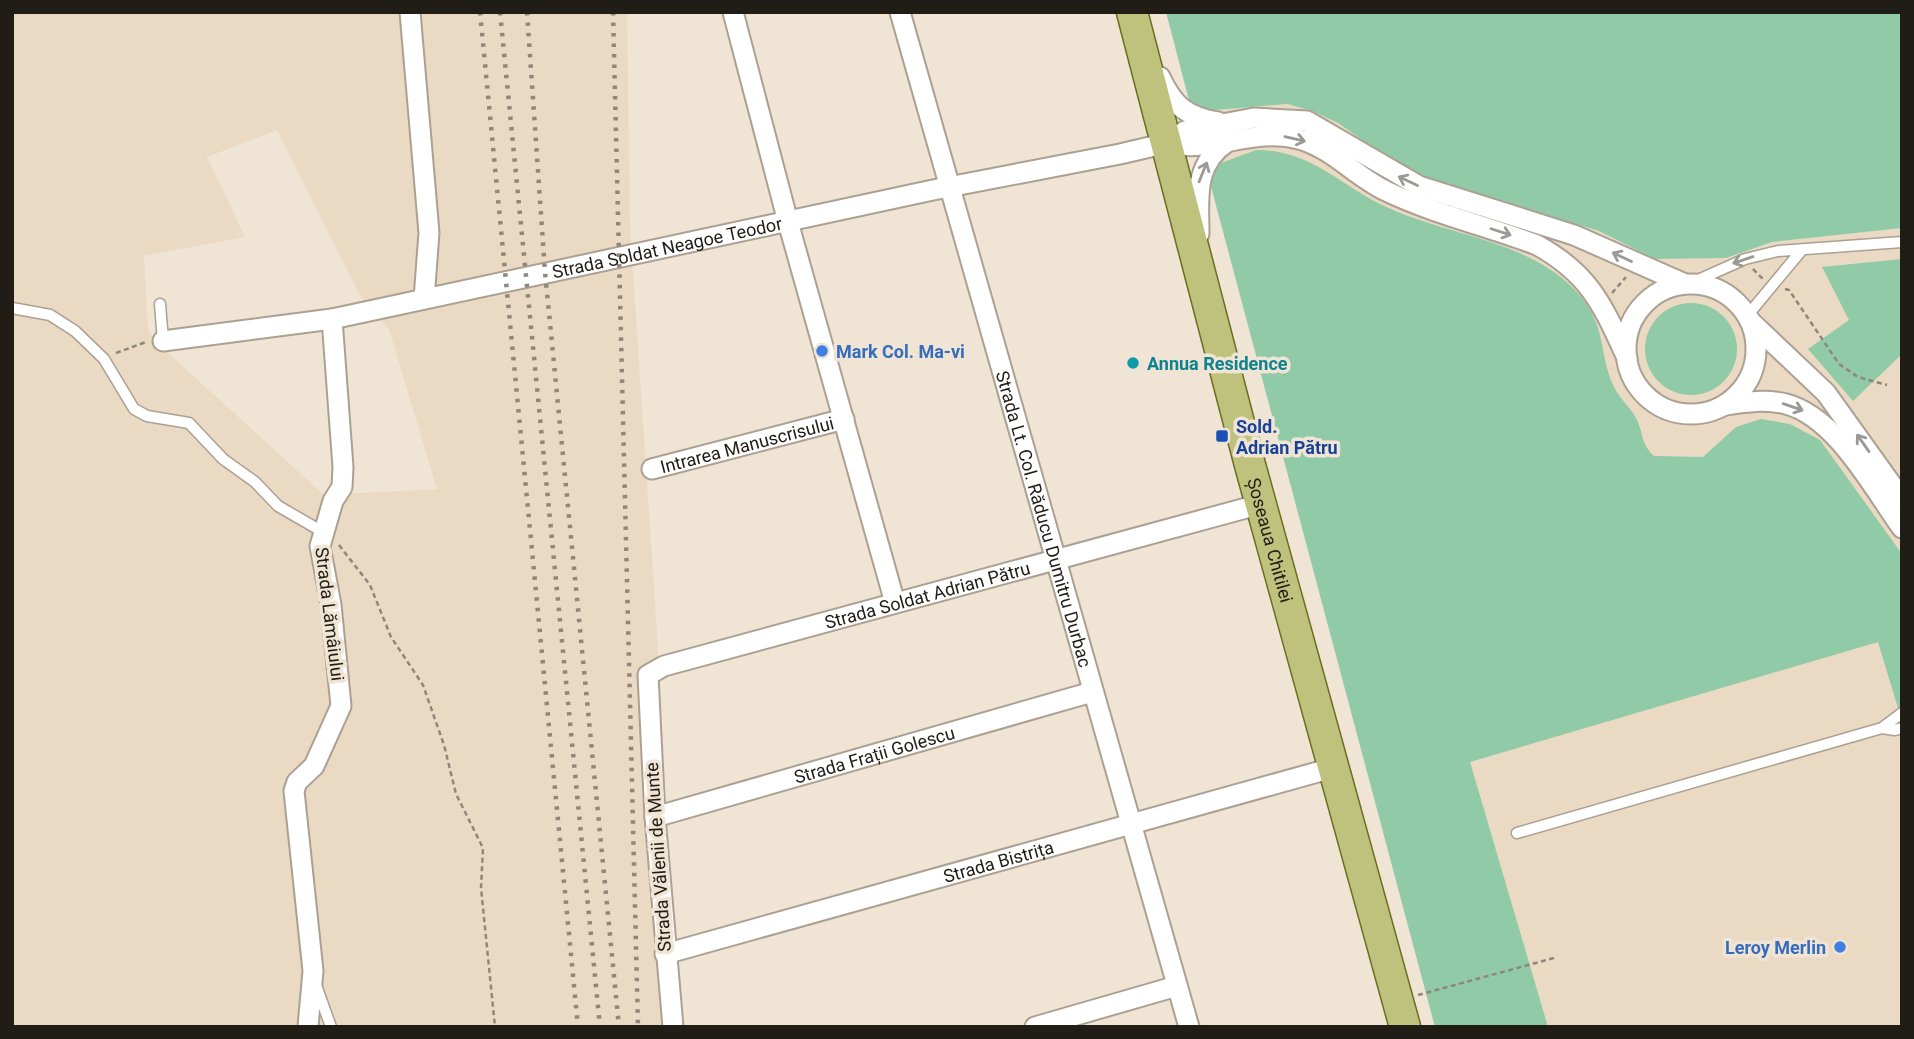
<svg xmlns="http://www.w3.org/2000/svg" width="1914" height="1039" font-family="Roboto,sans-serif">
  <style>
    .built { fill: #ead9c3; fill-rule: evenodd }
    .green { fill: #90caa6 }
    .lines { fill: none; stroke-linecap: round; stroke-linejoin: round }
    .lane-casing { stroke: #aba092; stroke-width: 13 }
    .street-casing { stroke: #aba092; stroke-width: 23 }
    .primary-casing { stroke: #6b6e21; stroke-width: 33 }
    .path { stroke: #8f877c; stroke-width: 2.5; stroke-dasharray: 5 3.5; stroke-linecap: butt }
    .lane { stroke: #fff; stroke-width: 10 }
    .street { stroke: #fff; stroke-width: 19 }
    .primary { stroke: #bec27d; stroke-width: 30 }
    .rail { stroke: #90877c; stroke-width: 4.5; stroke-dasharray: 3.5 7; stroke-linecap: butt }
    .oneway { stroke: #9b9996 }
    .shop-dot { fill: #3f7fe0; stroke: #f0e4d4; stroke-width: 2.5 }
    .culture-dot { fill: #0f9aa8; stroke: #f0e4d4; stroke-width: 2.5 }
    .transit-dot { fill: #1a4fb4; stroke: #f0e4d4; stroke-width: 2.5 }
    .labels { text-anchor: middle; dominant-baseline: central; stroke-width: 7; stroke-linejoin: round; paint-order: stroke }
    .street-label { font-size: 18px; fill: #201c16; stroke: #f0e4d4 }
    .shop-label { font-size: 18px; font-weight: bold; fill: #366cbe; stroke: #f0e4d4; text-anchor: start }
    .culture-label { font-size: 18px; font-weight: bold; fill: #0d838f; stroke: #f0e4d4; text-anchor: start }
    .transit-label { font-size: 18px; font-weight: bold; fill: #164399; stroke: #f0e4d4; text-anchor: start }
  </style>
  <rect width="100%" height="100%" fill="#f0e4d4"/>
  <path class="built" d="M12 12H627L630 228 657 633 673 1027H12ZM277 130 364 303 389 329 437 489 324 495 168 353 148 331 144 256 245 237 207 157Z
    M1287 104 1312 111 1338 123 1391 160 1599 231 1655 259 1725 258 1772 242 1902 228V1027H1435L1192 112Z"/>
  <path class="green" d="M1166 12H1902V228L1772 242 1726 258 1655 259 1599 231 1420 176 1391 160 1338 123 1312 111 1287 104 1192 112Z
    M1256 150C1314 150 1341 188 1391 209 1453 237 1536 241 1582 298 1607 330 1599 356 1614 387 1620 399 1630 407 1636 418 1643 431 1641 445 1654 456L1703 457 1736 427 1761 419 1790 424 1820 440 1902 554V706L1898 708 1878 642 1470 762 1548 1027H1435L1209 179 1221 163Z
    M1902 259V354L1853 401 1808 349 1849 320 1822 267Z
    M1645 349a46 46 0 1 1 92 0a46 46 0 1 1-92 0Z"/>
  <g class="lines">
    <defs>
      <path id="lane" d="M1689 284 1745 259 1778 251 1902 242
        M160 304 163 341
        M12 308 50 315 75 331 104 359 134 409 147 416 189 423 223 459 255 482 278 506 323 532
        M1747 316 1801 251
        M1882 728 1895 730 1902 728
        M1517 833 1882 728 1902 713
        M317 988 331 1027"/>
      <g id="street">
        <path d="M410 12 429 233 424 299"/>
        <path d="M733 12 788 222 895 603"/>
        <path id="s1" d="M900 12 1189 1027"/>
        <path d="M1160 77C1173 105 1186 117 1218 122"/>
        <path d="M1167 143C1212 154 1253 127 1299 139 1332 148 1356 177 1386 191 1434 214 1487 226 1537 245 1590 274 1603 306 1627 358"/>
        <path d="M1199 234C1199 198 1193 165 1227 142"/>
        <circle cx="1691" cy="349" r="65"/>
        <path d="M1750 321 1826 393 1902 499"/>
        <path id="s2" d="M163 341 332 319 933 190 1120 154 1167 143 1185 131 1254 118 1307 121 1419 186 1574 235 1685 284"/>
        <path d="M1726 405C1746 402 1766 399 1786 404 1836 417 1873 488 1902 528"/>
        <path id="s3" d="M652 469 844 419"/>
        <path id="s4" d="M655 817 1092 692"/>
        <path id="s5" d="M665 954 1332 768"/>
        <path d="M308 1027 313 971 294 791 297 782 314 766 341 706 331 605 320 546 333 501 342 487 343 467 332 319"/>
        <path id="s6" d="M673 1027 655 817 648 675 664 666 1261 504"/>
        <path d="M1035 1027 1177 986"/>
      </g>
      <g id="primary">
        <path id="s7" d="M1132 12 1250 465 1405 1027"/>
      </g>
    </defs>
    <use href="#lane" class="lane-casing"/>
    <use href="#street" class="street-casing"/>
    <use href="#primary" class="primary-casing"/>
    <path class="path" d="M1753 269 1763 279
      M1785 289 1789 290 1839 364 1858 377 1887 385
      M1612 293 1626 277
      M116 353 146 342
      M339 545 370 585 391 637 423 685 444 745 456 794 483 848 481 888 495 1027
      M1418 995 1554 958"/>
    <use href="#lane" class="lane"/>
    <use href="#street" class="street"/>
    <use href="#primary" class="primary"/>
    <path class="rail" d="M480 12 578 1027
      M500 12 600 1027
      M527 12 545 272 619 1027
      M613 12 638 1027"/>
  </g>
  <defs><path id="oneway-shaft" d="M-6 0H5M1.5-3L5.5 0L1.5 3" fill="none" stroke-width="1.6" stroke-linecap="round" stroke-linejoin="round" transform="scale(1.75)"/></defs>
  <g class="oneway">
    <use href="#oneway-shaft" transform="translate(1295 139) rotate(13)"/>
    <use href="#oneway-shaft" transform="translate(1203 172) rotate(-68)"/>
    <use href="#oneway-shaft" transform="translate(1408 181) rotate(-155)"/>
    <use href="#oneway-shaft" transform="translate(1501 232) rotate(18)"/>
    <use href="#oneway-shaft" transform="translate(1622 257) rotate(-155)"/>
    <use href="#oneway-shaft" transform="translate(1743 260) rotate(161)"/>
    <use href="#oneway-shaft" transform="translate(1793 407) rotate(19)"/>
    <use href="#oneway-shaft" transform="translate(1863 443) rotate(-125)"/>
  </g>
  <g class="shop-dot">
    <circle cx="822" cy="351" r="7"/>
    <circle cx="1840" cy="947" r="7"/>
  </g>
  <circle class="culture-dot" cx="1133" cy="363" r="7"/>
  <rect class="transit-dot" x="1215" y="429" width="14" height="14" rx="3.5"/>
  <g class="labels">
    <g class="street-label">
      <text stroke="none"><textPath href="#s2" startOffset="513">Strada Soldat Neagoe Teodor</textPath></text>
      <text stroke="none"><textPath href="#s3" startOffset="98">Intrarea Manuscrisului</textPath></text>
      <text stroke="none"><textPath href="#s1" startOffset="527">Strada Lt. Col. Răducu Dumitru Durbac</textPath></text>
      <text stroke="none"><textPath href="#s7" startOffset="546">Șoseaua Chitilei</textPath></text>
      <text stroke="none"><textPath href="#s6" startOffset="644">Strada Soldat Adrian Pătru</textPath></text>
      <text transform="translate(330 614) rotate(83)">Strada Lămâiului</text>
      <text stroke="none"><textPath href="#s4" startOffset="228">Strada Frații Golescu</textPath></text>
      <text transform="translate(658 857) rotate(-94)">Strada Vălenii de Munte</text>
      <text stroke="none"><textPath href="#s5" startOffset="346">Strada Bistrița</textPath></text>
    </g>
    <g class="shop-label">
      <text x="836" y="351">Mark Col. Ma-vi</text>
      <text x="1826" y="947" text-anchor="end">Leroy Merlin</text>
    </g>
    <g class="culture-label">
      <text x="1147" y="363">Annua Residence</text>
    </g>
    <g class="transit-label">
      <text x="1236" y="426">Sold.<tspan x="1236" dy="21">Adrian Pătru</tspan></text>
    </g>
  </g>
  <rect width="1914" height="1039" fill="none" stroke="#201c16" stroke-width="28"/>
</svg>
